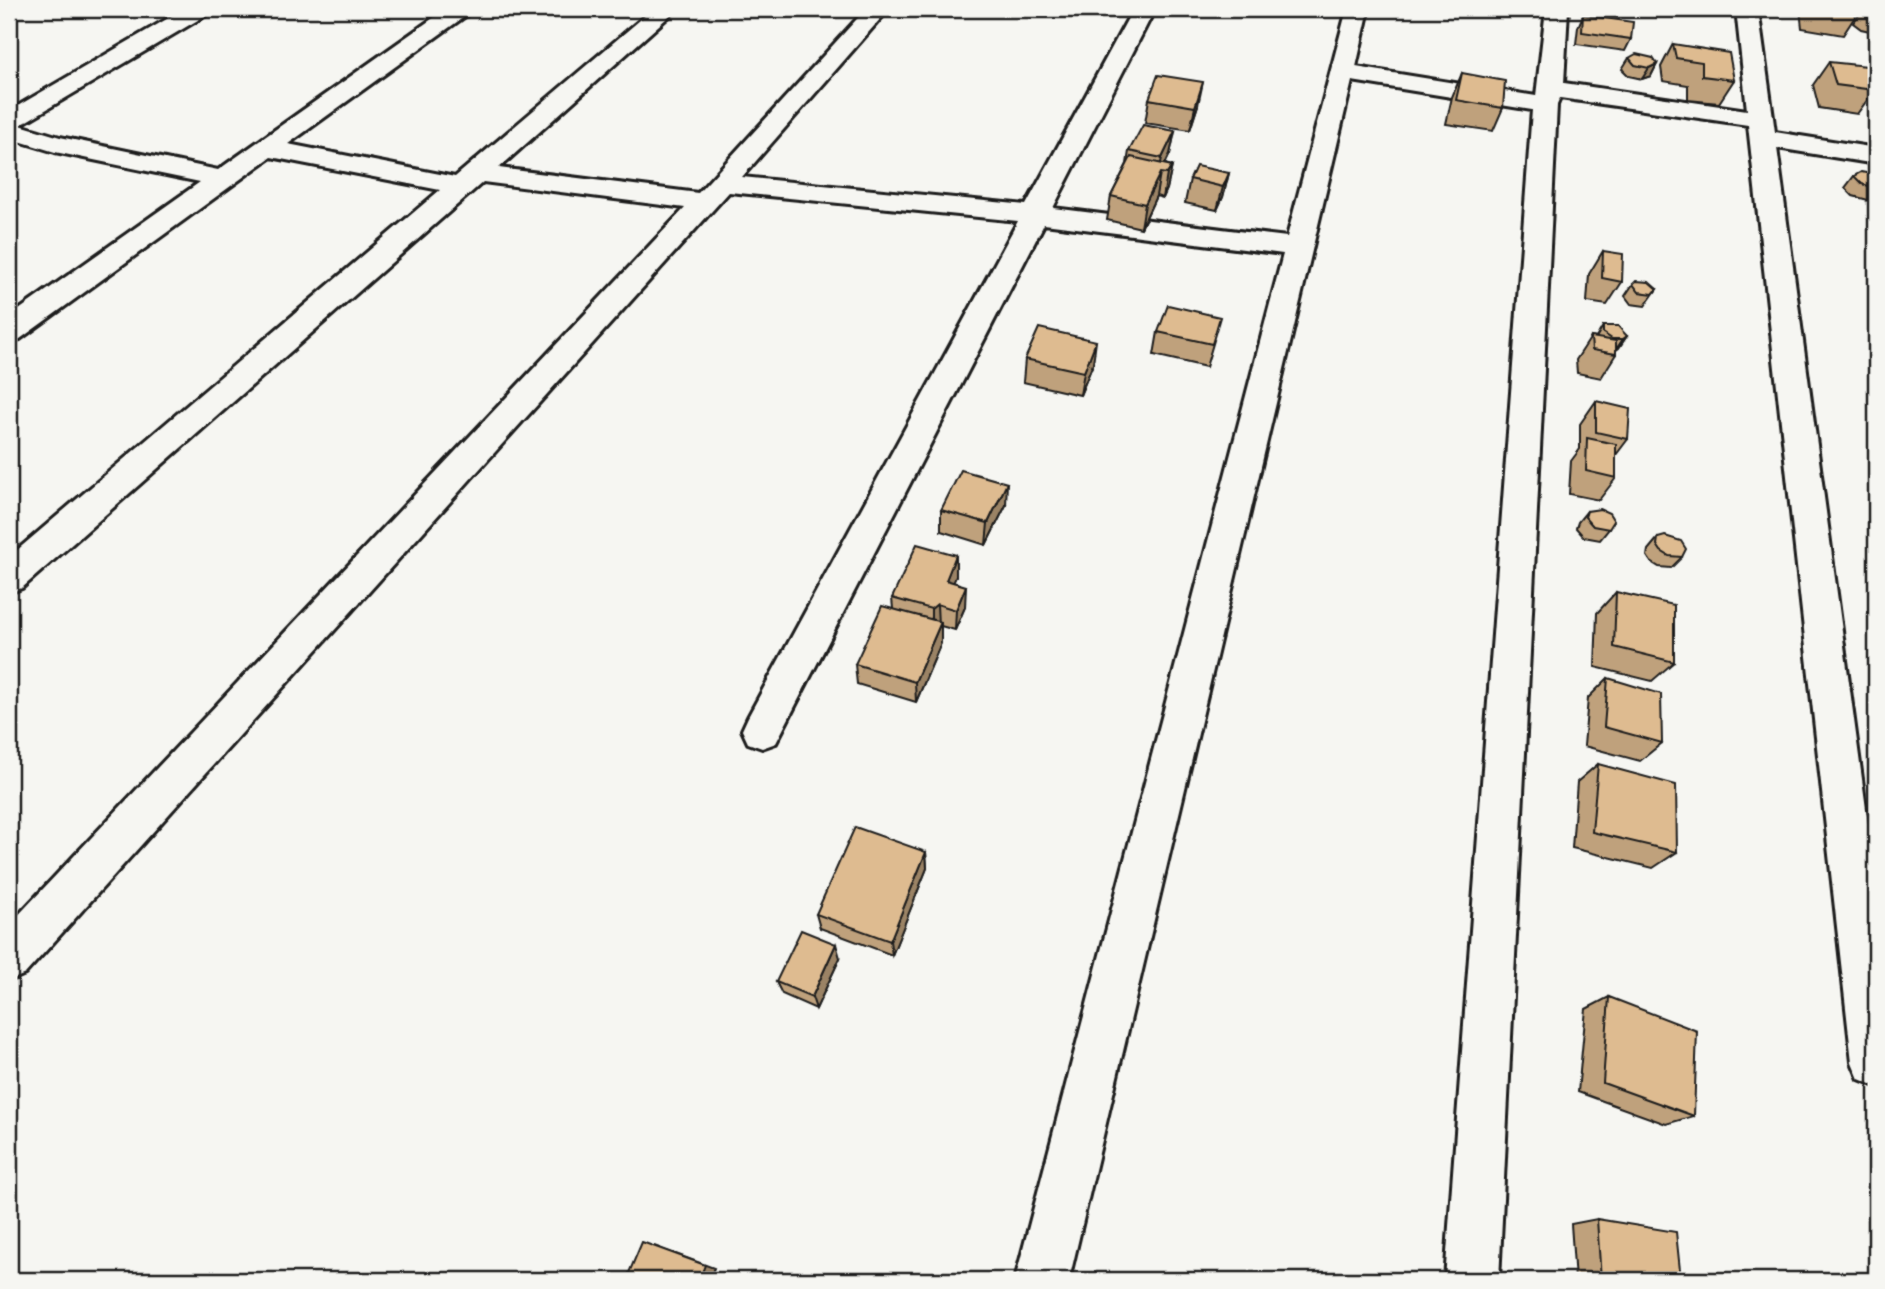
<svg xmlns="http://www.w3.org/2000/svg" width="1885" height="1289" viewBox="0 0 1885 1289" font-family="Caveat,sans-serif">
<rect width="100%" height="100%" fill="#f6f6f2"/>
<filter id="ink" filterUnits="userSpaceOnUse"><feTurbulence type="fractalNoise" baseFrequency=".0143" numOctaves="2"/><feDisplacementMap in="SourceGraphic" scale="14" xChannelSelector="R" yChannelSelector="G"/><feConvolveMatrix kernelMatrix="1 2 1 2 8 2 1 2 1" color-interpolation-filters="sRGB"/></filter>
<g filter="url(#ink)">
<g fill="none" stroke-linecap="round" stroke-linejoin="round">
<defs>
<polygon id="minor" points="184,9 211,9 208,14 20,125 60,137 218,170 446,9 471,9 468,14 288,144 455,177 653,9 677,9 499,168 698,193 866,9 889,9 742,177 1026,205 1133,9 1155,9 1053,208 1287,237 1347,9 1369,9 1356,67 1536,96 1546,9 1568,9 1564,83 1747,110 1736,9 1758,9 1775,132 1876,148 1876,164 1777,148 1876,883 1876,1086 1859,1079 1852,1062 1748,125 1560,98 1557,105 1499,1280 1445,1280 1532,110 1352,81 1069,1280 1015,1280 1283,254 1044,224 776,743 762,748 748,743 742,730 748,717 1018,221 729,192 25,974 9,981 9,925 685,208 483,182 22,588 9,593 9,557 440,190 271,157 20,339 9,342 9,317 200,182 55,152 9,138 9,111"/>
</defs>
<use href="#minor" stroke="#1c1c1c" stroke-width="6"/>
<use href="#minor" fill="#f6f6f2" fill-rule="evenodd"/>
</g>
<g fill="#bfa17c" stroke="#1c1c1c" stroke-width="2">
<polygon points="1578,9 1624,9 1619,18 1578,12"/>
<polygon points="1800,9 1857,9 1858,12 1843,35 1802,28"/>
<polygon points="1876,9 1876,31 1874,32 1861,29 1853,23 1861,12"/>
<polygon points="1583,15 1631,39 1625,51 1576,44 1578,27"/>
<polygon points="1673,44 1734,80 1719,103 1688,100 1688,85 1663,81 1661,67"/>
<polygon points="1629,58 1657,64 1651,76 1642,79 1629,76 1622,69"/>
<polygon points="1829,62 1873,88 1876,84 1876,100 1874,99 1871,95 1857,114 1819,108 1813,85"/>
<polygon points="1462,73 1503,108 1493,131 1446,124 1452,97"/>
<polygon points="1149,99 1198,105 1190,130 1145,123"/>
<polygon points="1175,131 1170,154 1165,164 1172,166 1167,189 1163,198 1156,196 1141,228 1107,220 1111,196 1127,164 1129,151"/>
<polygon points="1229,173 1223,197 1217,210 1185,203 1190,179"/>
<polygon points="1876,175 1876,197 1868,200 1853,196 1845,188 1854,176"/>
<polygon points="1603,251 1622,282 1607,305 1587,302 1589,274"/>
<polygon points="1633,284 1657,289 1645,306 1631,304 1625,296"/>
<polygon points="1603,326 1627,336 1616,350 1616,354 1601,378 1577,373 1576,360 1591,337 1596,338"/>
<polygon points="1158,332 1214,340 1206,367 1154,355"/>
<polygon points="1025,359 1093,364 1080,395 1023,382"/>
<polygon points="1596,401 1628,439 1616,455 1616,478 1599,500 1569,494 1571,461 1580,449 1580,424"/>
<polygon points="1006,505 986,545 941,531 941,510"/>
<polygon points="1587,511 1609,529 1600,540 1584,537 1576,528 1578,522"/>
<polygon points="1658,538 1682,557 1671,568 1659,567 1651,562 1647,556 1648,550"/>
<polygon points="956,555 956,576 953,582 965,607 955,630 941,626 941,643 916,702 857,684 855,664 893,609 892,598"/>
<polygon points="1616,592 1674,662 1652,681 1595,667 1597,613"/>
<polygon points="1608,678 1662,743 1640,761 1584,746 1588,698"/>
<polygon points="1598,764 1677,852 1653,868 1572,848 1577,782"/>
<polygon points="926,852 927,868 892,955 820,928 816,914"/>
<polygon points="840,958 816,1009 782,994 776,982"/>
<polygon points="1609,997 1694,1116 1666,1124 1578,1092 1586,1009"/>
<polygon points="1597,1219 1681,1280 1575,1280 1571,1224"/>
</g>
<g fill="#9b8365" stroke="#1c1c1c" stroke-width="2">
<polygon points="1657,64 1651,76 1642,79 1649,68"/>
<polygon points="1203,82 1198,105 1190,130 1195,107"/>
<polygon points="1175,131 1170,154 1161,173 1160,173 1156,196 1141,228 1145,204 1158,177 1162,158"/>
<polygon points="1172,166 1167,189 1163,198 1167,174"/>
<polygon points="1229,173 1223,197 1217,210 1223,187"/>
<polygon points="1876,189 1876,197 1868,200"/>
<polygon points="1627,336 1619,348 1615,351 1623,339"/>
<polygon points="1096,341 1093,364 1080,395 1084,372"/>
<polygon points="1007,483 1006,505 986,545 988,523"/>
<polygon points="956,555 956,576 946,601 946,580"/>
<polygon points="966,586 965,607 955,630 956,610"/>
<polygon points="937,604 938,625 931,630 931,609"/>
<polygon points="941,622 941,643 916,702 915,682"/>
<polygon points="926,852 927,868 892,955 890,941"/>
<polygon points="836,944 840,958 816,1009 812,997"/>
<polygon points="654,1246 714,1268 709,1280 699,1280"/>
</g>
<g fill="#debb90" stroke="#1c1c1c" stroke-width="2">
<polygon points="1838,9 1857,9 1858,12"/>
<polygon points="1869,9 1876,9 1876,19 1869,18 1861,12"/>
<polygon points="1583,15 1633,22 1631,39 1582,32"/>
<polygon points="1673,44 1729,53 1734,80 1702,76 1702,62 1676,58"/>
<polygon points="1636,54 1653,58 1657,64 1649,68 1635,65 1629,58"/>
<polygon points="1829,62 1867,66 1874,90 1836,85"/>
<polygon points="1462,73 1505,81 1503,108 1456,100"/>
<polygon points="1158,75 1203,82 1195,107 1149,99"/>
<polygon points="1143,125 1175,131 1162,158 1129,151"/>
<polygon points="1131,157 1172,166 1167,174 1160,173 1145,204 1111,196"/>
<polygon points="1196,166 1229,173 1223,187 1190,179"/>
<polygon points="1861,172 1876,175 1876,188 1862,184 1854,176"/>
<polygon points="1603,251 1623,254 1622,282 1602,278"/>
<polygon points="1636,281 1649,282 1657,289 1653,294 1639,292 1633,284"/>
<polygon points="1168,305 1220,317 1212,344 1158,332"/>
<polygon points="1603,326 1618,326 1627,336 1623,339 1612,339 1603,333"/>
<polygon points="1039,328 1096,341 1084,372 1025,359"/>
<polygon points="1591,337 1616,341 1616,354 1592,350"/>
<polygon points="1596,401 1630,409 1628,439 1596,432"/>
<polygon points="1587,438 1616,444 1616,478 1586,471"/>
<polygon points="961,470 1007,483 988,523 941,510"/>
<polygon points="1600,509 1609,513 1614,521 1609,529 1593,526 1585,517 1587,511"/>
<polygon points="1665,536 1681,541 1686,549 1682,557 1669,556 1661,551 1657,545 1658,538"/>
<polygon points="917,544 956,555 946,580 966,586 956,610 937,604 931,609 892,598"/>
<polygon points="1616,592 1674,605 1674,662 1614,647"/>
<polygon points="882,606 941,622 915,682 855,664"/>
<polygon points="1608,678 1661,694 1662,743 1604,727"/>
<polygon points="1598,764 1676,785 1677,852 1592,832"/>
<polygon points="855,827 926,852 890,941 816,914"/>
<polygon points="801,930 836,944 812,997 776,982"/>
<polygon points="1609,997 1697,1031 1694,1116 1603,1083"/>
<polygon points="1597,1219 1676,1232 1681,1280 1601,1280"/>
<polygon points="642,1242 705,1265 699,1280 626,1280"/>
</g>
</g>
<rect width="1885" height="1289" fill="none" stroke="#f6f6f2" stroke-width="35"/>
<rect x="18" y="18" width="1850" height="1254" fill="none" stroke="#1c1c1c" stroke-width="2.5" filter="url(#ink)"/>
</svg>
